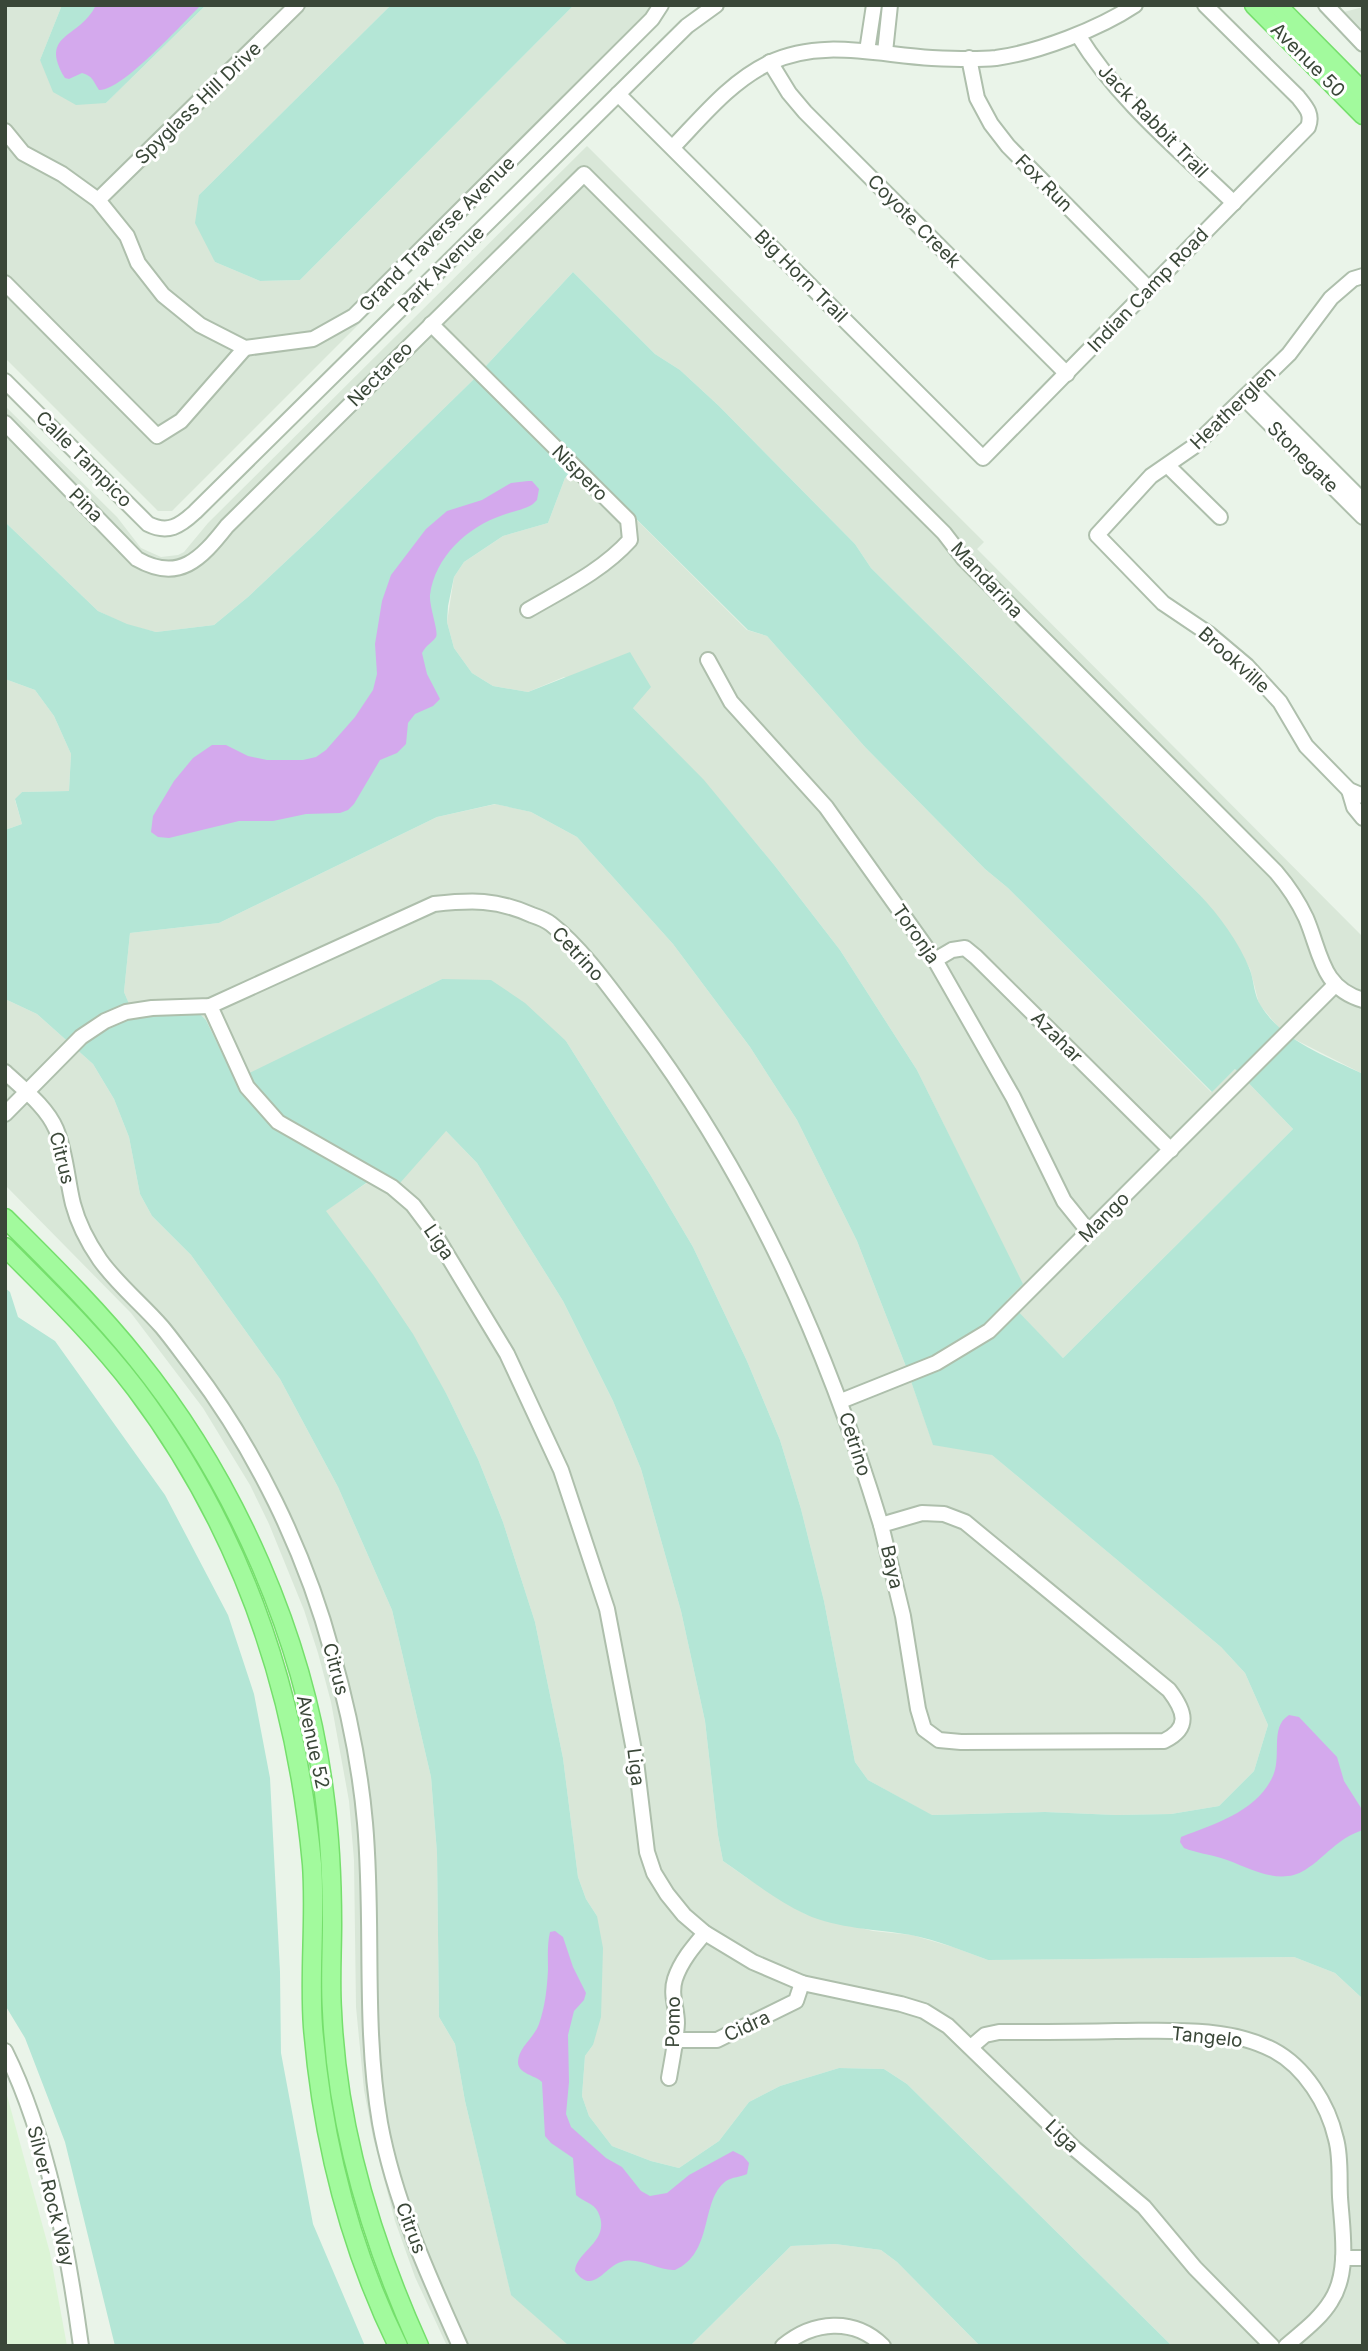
<svg xmlns="http://www.w3.org/2000/svg" width="1368" height="2351" viewBox="0 0 1368 2351" font-family="Inter,sans-serif">
<rect width="100%" height="100%" fill="#eaf4e9"/>
<g fill="#d9e7d8">
<polygon points="5,5 62,5 40,60 106,103 206,5 391,5 199,195 215,262 260,281 300,280 574,5 669,5 640,43 172,511 158,511 5,358"/>
<polygon points="1315,5 1338,5 1344,12 1363,7 1363,54"/>
<polygon points="587,146 984,542 977,549 1363,937 1363,1074 1292,1038 1279,1028 1259,1004 1250,969 1227,930 1199,894 871,568 855,544 719,406 680,370 655,354 573,272 472,381 314,535 248,597 214,625 156,632 127,625 98,611 5,522 5,406 117,517 141,548 161,557 178,555 184,552 208,523"/>
<polygon points="581,464 747,630 767,636 865,747 985,869 1008,888 1211,1092 1235,1069 1293,1129 1063,1358 1006,1300 1022,1284 917,1070 840,950 775,866 704,781 633,708 564,677 528,692 493,686 472,673 454,648 447,622 454,577 464,562 503,536 548,523 565,478"/>
<polygon points="5,679 35,690 54,716 71,754 69,791 22,792 15,800 22,824 5,830"/>
<polygon points="496,804 531,812 577,837 673,944 750,1047 797,1120 857,1241 905,1364 933,1444 991,1454 1221,1647 1245,1673 1268,1725 1254,1771 1219,1806 1171,1814 1116,1815 1045,1812 931,1815 868,1780 855,1762 824,1601 801,1509 780,1440 747,1361 693,1247 651,1176 566,1041 442,979 235,1081 206,1020 201,1015 161,1015 135,1019 124,992 130,933 219,923 437,817"/>
<polygon points="5,999 37,1014 93,1064 114,1099 129,1137 140,1194 152,1216 191,1255 280,1379 338,1487 392,1610 431,1777 437,1853 439,2017 455,2044 465,2101 511,2294 569,2346 447,2346 415,2277 395,2221 373,2137 364,2090 356,2007 354,1860 349,1801 331,1702 318,1653 304,1610 269,1524 250,1485 203,1408 131,1313 5,1185"/>
<polygon points="445,1130 477,1163 563,1301 613,1401 641,1469 681,1611 705,1721 718,1835 723,1861 747,1878 805,1914 873,1931 912,1935 953,1947 988,1960 1294,1957 1335,1973 1363,1999 1363,2346 1172,2346 907,2084 884,2069 839,2068 780,2086 749,2102 719,2141 679,2168 651,2161 612,2146 589,2116 582,2096 585,2056 593,2045 597,1916 586,1899 578,1877 563,1758 535,1622 503,1522 478,1459 447,1395 325,1211 383,1172 400,1182"/>
<polygon points="835,2244 881,2250 897,2262 980,2346 690,2346 791,2246"/>
</g>
<polygon fill="#dcf4d6" points="5,2088 50,2253 67,2346 5,2346"/>
<g fill="#b4e6d6" fill-rule="evenodd">
<polygon points="62,5 206,5 106,103 76,105 53,92 40,60"/>
<polygon points="391,5 574,5 300,280 260,281 215,262 195,223 199,195"/>
<path d="M573 272 655 354 680 370 719 406 855 544 871 568 1199 894C1219 915 1239 942 1250 970 1254 981 1254 996 1261 1006 1284 1042 1326 1056 1363 1074V1999L1335 1973 1294 1957 988 1960C963 1951 937 1940 911 1935 876 1929 838 1929 805 1914 776 1900 749 1879 723 1861L718 1835 705 1721 681 1611 641 1469 613 1401 563 1301 477 1163 446 1131 400 1183 382 1172 326 1211 374 1276 413 1334 447 1395 478 1459 503 1522 535 1622 563 1758 578 1877 586 1899 597 1916 603 1948 601 2017 593 2045 585 2056 582 2096 589 2116 612 2146 651 2161 679 2168 719 2141 749 2102 780 2086 839 2068 884 2069 907 2084 1172 2346H980L897 2262 881 2250 835 2244 791 2246 690 2346H569L511 2295 465 2101 455 2044 439 2017 437 1853 431 1777 392 1610 338 1487 280 1379 191 1255 152 1216 140 1194 129 1137 114 1099 93 1064 37 1014 5 999V830L22 824 15 799 22 792 69 791 71 754 54 716 35 690 5 679V522L98 611 127 624 156 632 214 625 248 597 314 535 472 381ZM581 464 748 630 767 636 865 747 985 869 1008 888 1212 1092 1235 1069 1293 1129 1063 1358 1007 1300 1023 1284 917 1070 840 950 775 866 704 780 633 708 651 687 630 652 528 692 493 686 472 673 454 648 447 622 448 606 454 577 464 562 503 536 548 523 565 478ZM495 804 531 812 577 837 673 944 750 1047 797 1120 857 1241 905 1364 933 1445 992 1455 1221 1647 1245 1673 1268 1725 1254 1771 1219 1806 1171 1814 1116 1815 1045 1812 932 1815 868 1780 855 1762 824 1601 801 1509 780 1440 747 1361 693 1247 651 1176 566 1041 525 1003 491 980 442 979 235 1080 206 1020 201 1015H161L135 1018 124 992 130 933 219 923 437 817Z"/>
<polygon points="5,1288 10,1292 18,1317 55,1341 165,1495 228,1615 254,1694 270,1778 280,1972 281,2053 313,2224 365,2346 115,2346 65,2142 25,2038 5,2005"/>
</g>
<g fill="#d4a9ed">
<path d="M96 5H201C183 23 121 92 99 90 93 81 93 76 82 73L69 79 65 78C38 33 80 39 96 5Z"/>
<path d="M528 481H532L539 489 537 500 533 504C524 510 513 511 503 515 467 527 435 557 430 595 429 606 439 632 436 637 432 643 427 644 422 653L427 674 440 699 433 706 415 714 408 723 406 744 397 753 380 760 354 804 348 810 340 813 306 814 273 821H239L169 838 158 837 151 832 153 816 174 781 193 758 212 745H226L248 756 267 760H303L316 757 326 750 355 717 373 690 377 674 375 644 382 601 391 575 426 529 447 511 482 500 511 483Z"/>
<path d="M1289 1715 1299 1717 1337 1757 1344 1781 1363 1811V1830C1336 1839 1327 1856 1305 1870 1278 1887 1247 1866 1221 1858 1209 1854 1196 1853 1184 1848L1180 1842 1181 1837C1214 1824 1253 1813 1271 1780 1284 1758 1268 1728 1289 1715Z"/>
<path d="M555 1931 563 1937 573 1967 586 1993 584 2000 574 2011 568 2035 569 2082 566 2114 571 2127 606 2158 622 2167 641 2191 650 2196 667 2193 689 2175 733 2151 743 2156 749 2163 747 2174C741 2177 732 2177 726 2181 700 2200 714 2253 675 2270 658 2271 639 2256 621 2262 604 2267 593 2296 575 2271 576 2251 612 2241 598 2212 594 2203 583 2202 576 2195L573 2158 551 2143 545 2136 542 2082C535 2075 518 2074 518 2062 518 2048 534 2038 539 2024 545 2007 547 1989 548 1970 548 1958 547 1945 550 1932Z"/>
</g>
<g fill="none" stroke-linecap="round" stroke-linejoin="round">
<defs>
<g id="minor">
<polyline points="1326,5 1363,44"/>
<path d="M1078 35C1118 100 1179 150 1234 203"/>
<polyline points="867,51 874,5"/>
<polyline points="885,52 890,5"/>
<polyline points="969,58 977,98 991,124 1008,146 1149,289"/>
<polyline points="770,62 789,93 805,112 1067,374"/>
<path d="M618 94 983 458 1308 127C1313 114 1306 107 1298 97L1205 5"/>
<polyline points="5,131 23,153 62,174 98,200 127,236 138,263 163,295 200,325 245,348 313,339 354,316 652,19 661,5"/>
<path d="M673 147C702 117 731 81 769 63 821 38 878 55 932 58 952 59 976 60 996 58 1039 52 1099 29 1135 5"/>
<polyline points="98,200 297,5"/>
<polyline points="1363,276 1353,279 1331,298 1289,354 1193,447 1151,476 1097,535 1163,603 1209,634 1247,666 1280,702 1306,746 1349,790 1363,796"/>
<polyline points="5,283 157,436 181,421 245,348"/>
<path d="M431 324 628 520 630 540C602 571 564 589 528 610"/>
<path d="M5 381 148 524C168 534 180 526 195 512L687 26 716 5"/>
<polyline points="1252,390 1363,501"/>
<polyline points="1244,398 1363,517"/>
<path d="M5 423 137 559C179 583 201 559 227 526L584 174 944 533 964 559 1276 872C1288 886 1298 901 1306 918 1321 953 1321 988 1363 1000"/>
<polyline points="1168,466 1220,517"/>
<polyline points="708,660 731,702 826,807 935,960 1013,1097 1064,1201 1089,1232"/>
<polyline points="1349,790 1354,807 1363,818"/>
<polyline points="935,960 952,950 965,948 976,957 1171,1150"/>
<polyline points="210,1006 247,1087 278,1122 392,1187 413,1205 434,1233 507,1354 561,1470 607,1609 636,1761 647,1852 654,1873 667,1894 684,1915 705,1933 753,1962 802,1983 901,2004 924,2011 948,2026 1075,2149 1144,2207 1195,2268 1272,2346"/>
<path d="M5 1072C23 1089 46 1106 56 1129 66 1153 67 1180 73 1204 78 1223 89 1244 100 1260 118 1285 142 1304 162 1327 172 1339 182 1353 192 1366 255 1449 305 1551 332 1652 348 1708 360 1766 365 1823 374 1923 363 2023 380 2123 394 2200 428 2275 460 2346"/>
<path d="M5 1114 81 1037 105 1021 126 1012 152 1008 210 1006 434 904C472 900 496 899 532 915 538 917 546 920 551 924 583 949 612 991 637 1024 751 1176 826 1344 881 1525"/>
<polyline points="841,1401 936,1363 989,1331 1335,985"/>
<path d="M922 1513 944 1514 965 1522 1169 1690C1185 1711 1191 1728 1164 1741L961 1742 939 1740 924 1729 918 1709 903 1616 881 1525Z"/>
<polyline points="676,2040 717,2040 796,2001 802,1983"/>
<path d="M971 2047 985 2035 999 2032C1038 2032 1077 2032 1116 2031 1167 2031 1227 2026 1273 2050 1305 2067 1328 2104 1336 2139 1341 2157 1339 2178 1340 2197 1342 2229 1350 2272 1331 2301 1320 2319 1302 2332 1286 2346"/>
<path d="M5 2051C48 2137 68 2251 81 2346"/>
<path d="M669 2078C672 2060 676 2042 677 2023 677 2008 670 1995 675 1979 681 1961 693 1947 705 1933"/>
<polyline points="1343,2258 1363,2258"/>
<path d="M783 2346C813 2321 854 2317 883 2346"/>
</g>
<g id="major">
<polyline points="1254,5 1363,115"/>
<polyline points="1277,5 1363,92"/>
<path d="M5 1218C51 1264 97 1309 137 1359 235 1480 305 1639 324 1793 330 1837 332 1880 332 1924 332 1953 330 1982 332 2011 337 2128 371 2240 419 2346"/>
<path d="M5 1247C51 1293 97 1338 136 1389 242 1530 296 1690 312 1864 316 1918 309 1973 313 2027 322 2137 349 2246 398 2346"/>
</g>
</defs>
<use href="#minor" stroke="#aebfac" stroke-width="18"/>
<use href="#major" stroke="#75df6c" stroke-width="21"/>
<use href="#minor" stroke="#fff" stroke-width="14"/>
<use href="#major" stroke="#a2fa9d" stroke-width="18"/>
</g>
<g text-anchor="middle" dominant-baseline="central" stroke-width="6" stroke-linejoin="round" paint-order="stroke">
<g font-size="19" fill="#3a4738" stroke="#fff">
<text transform="translate(1308 60) rotate(45)">Avenue 50</text>
<text transform="translate(198 103) rotate(-44)">Spyglass Hill Drive</text>
<text transform="translate(1153 121) rotate(46)">Jack Rabbit Trail</text>
<text transform="translate(1044 183) rotate(45)">Fox Run</text>
<text transform="translate(914 221) rotate(45)">Coyote Creek</text>
<text transform="translate(437 234) rotate(-45)">Grand Traverse Avenue</text>
<text transform="translate(441 269) rotate(-45)">Park Avenue</text>
<text transform="translate(801 276) rotate(45)">Big Horn Trail</text>
<text transform="translate(1148 290) rotate(-46)">Indian Camp Road</text>
<text transform="translate(380 374) rotate(-45)">Nectareo</text>
<text transform="translate(1233 408) rotate(-44)">Heatherglen</text>
<text transform="translate(1303 457) rotate(45)">Stonegate</text>
<text transform="translate(84 459) rotate(45)">Calle Tampico</text>
<text transform="translate(580 473) rotate(45)">Nispero</text>
<text transform="translate(86 505) rotate(45)">Pina</text>
<text transform="translate(987 580) rotate(47)">Mandarina</text>
<text transform="translate(1234 660) rotate(42)">Brookville</text>
<text transform="translate(916 934) rotate(55)">Toronja</text>
<text transform="translate(578 954) rotate(47)">Cetrino</text>
<text transform="translate(1057 1037) rotate(45)">Azahar</text>
<text transform="translate(62 1158) rotate(76)">Citrus</text>
<text transform="translate(1104 1217) rotate(-45)">Mango</text>
<text transform="translate(439 1242) rotate(56)">Liga</text>
<text transform="translate(855 1444) rotate(72)">Cetrino</text>
<text transform="translate(892 1567) rotate(77)">Baya</text>
<text transform="translate(336 1669) rotate(75)">Citrus</text>
<text transform="translate(313 1742) rotate(78)">Avenue 52</text>
<text transform="translate(636 1767) rotate(83)">Liga</text>
<text transform="translate(673 2022) rotate(-89)">Pomo</text>
<text transform="translate(747 2026) rotate(-25)">Cidra</text>
<text transform="translate(1207 2037) rotate(6)">Tangelo</text>
<text transform="translate(1062 2136) rotate(44)">Liga</text>
<text transform="translate(51 2196) rotate(76)">Silver Rock Way</text>
<text transform="translate(411 2228) rotate(69)">Citrus</text>
</g>
</g>
<rect width="1368" height="2351" fill="none" stroke="#3a4738" stroke-width="14"/>
</svg>
